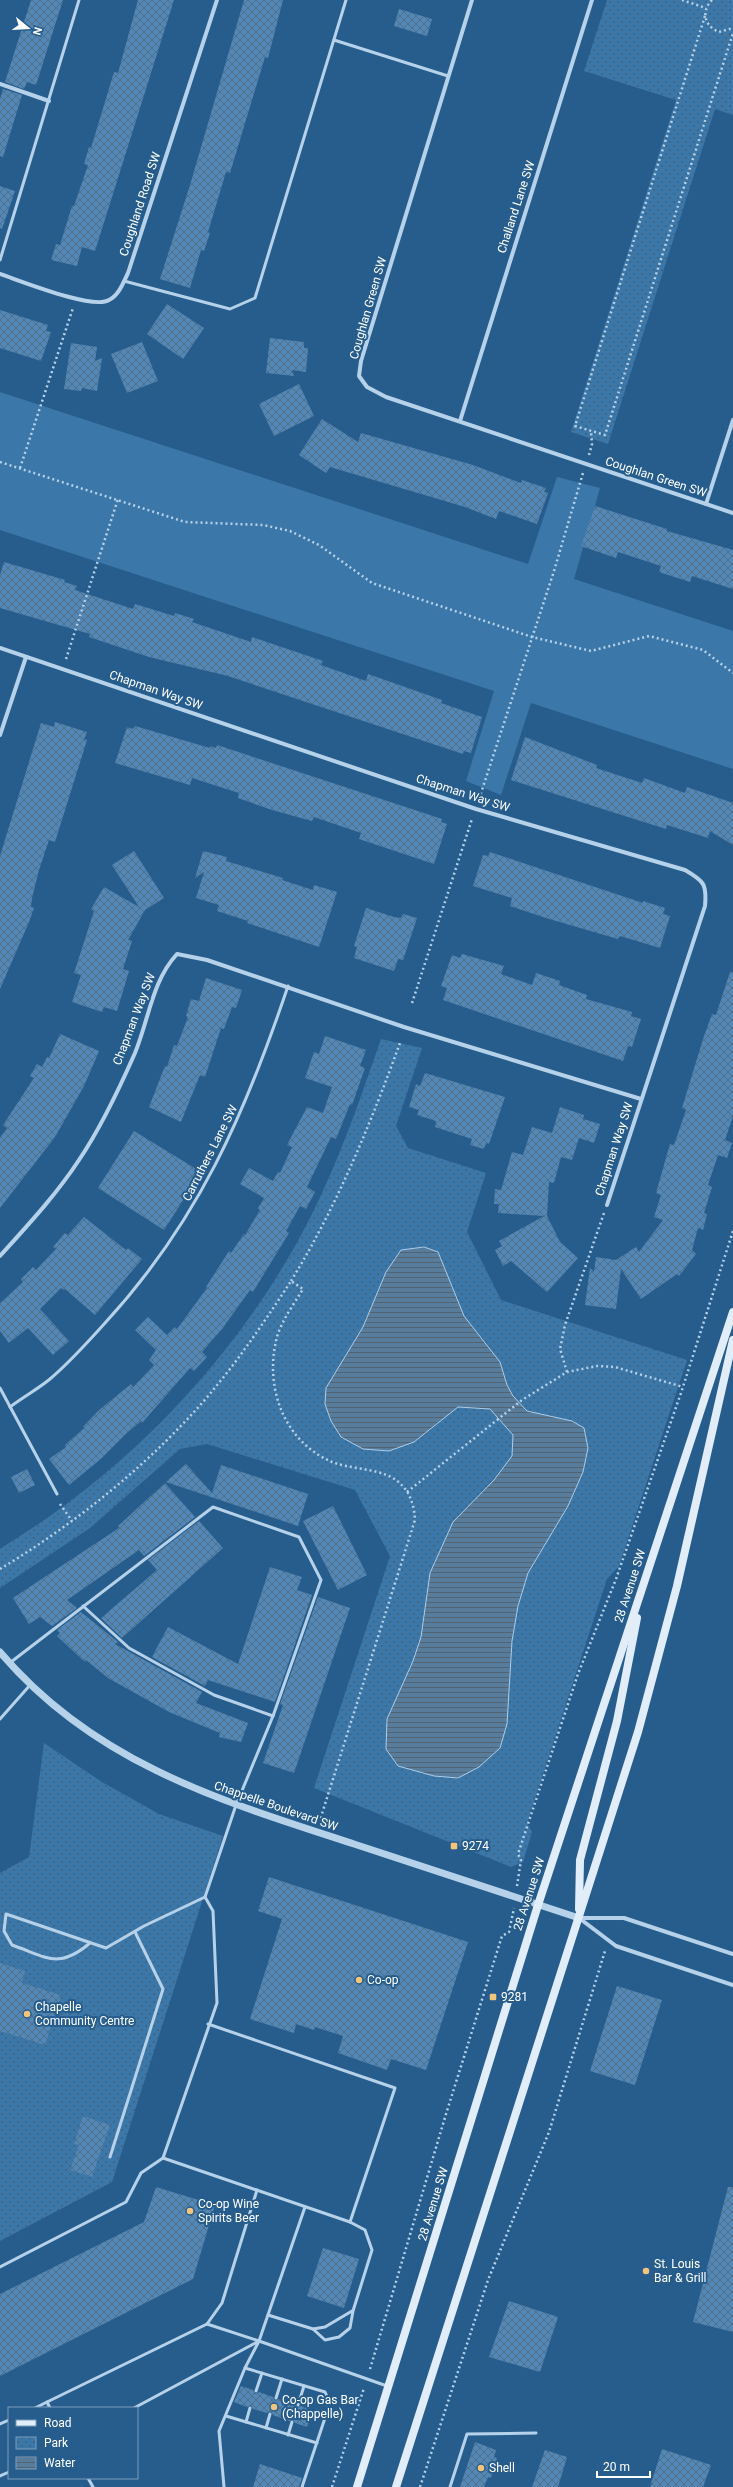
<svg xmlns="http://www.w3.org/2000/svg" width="733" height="2487" viewBox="0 0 733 2487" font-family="Roboto,sans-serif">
<defs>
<pattern id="park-dots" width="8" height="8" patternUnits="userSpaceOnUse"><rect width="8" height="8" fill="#3b77a9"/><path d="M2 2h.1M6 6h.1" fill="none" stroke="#445f76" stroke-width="1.8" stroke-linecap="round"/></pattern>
<pattern id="water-rules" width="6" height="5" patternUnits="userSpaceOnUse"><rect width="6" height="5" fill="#587c9c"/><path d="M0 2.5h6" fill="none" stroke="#526474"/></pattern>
<pattern id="building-cross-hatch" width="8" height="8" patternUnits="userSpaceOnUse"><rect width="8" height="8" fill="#5387b5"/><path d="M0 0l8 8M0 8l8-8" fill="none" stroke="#506f8b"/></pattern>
</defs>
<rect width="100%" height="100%" fill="#275d8d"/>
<polygon fill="#3b77a9" points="0,392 528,564 557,477 600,488 574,579 733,631 733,769 531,703 501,795 466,781 494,691 0,530"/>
<g fill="url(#park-dots)">
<polygon points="607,0 733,0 733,115 715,109 608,444 571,432 676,100 584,71"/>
<path d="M381 1039 422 1048 396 1126 408 1148 486 1173 467 1232 501 1300 687 1360 619 1566 607 1579 527 1823 532 1832 523 1862 511 1867 314 1788 390 1556 355 1490 207 1444 180 1449 90 1528 0 1588V1549C25 1533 50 1517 73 1499 169 1427 256 1325 310 1218 339 1160 360 1100 381 1039Z"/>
<polygon points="44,1743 102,1782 159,1814 223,1836 112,2182 0,2241 0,1873 29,1857"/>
</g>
<polygon fill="url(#water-rules)" stroke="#abceeb" points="424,1247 438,1252 464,1316 500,1362 507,1385 513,1396 527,1411 572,1421 584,1428 588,1448 583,1472 568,1506 528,1573 518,1606 512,1641 507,1724 500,1748 479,1767 458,1778 434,1776 398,1766 386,1749 387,1719 413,1661 421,1637 430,1573 453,1522 494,1480 512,1456 513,1435 490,1409 458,1407 414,1442 389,1451 363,1449 341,1437 331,1421 325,1404 326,1388 363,1327 386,1272 401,1250"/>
<g fill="url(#building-cross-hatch)">
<polygon points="31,0 63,0 36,85 27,82 24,89 5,82"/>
<polygon points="138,0 174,0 95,251 82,247 77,266 51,260 56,244 60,245 72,206 74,206 88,165 84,164 89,147 91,148 114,72 118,73"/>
<polygon points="244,0 283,0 268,58 265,57 230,173 226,172 208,232 210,233 204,251 201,250 190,288 160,279 190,185"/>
<polygon points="399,9 432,19 427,36 394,26"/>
<polygon points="3,89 22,95 3,157 0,156 0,99"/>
<polygon points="0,186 15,191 2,229 0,228"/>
<polygon points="167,304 204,328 183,359 147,334"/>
<polygon points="0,310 48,325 46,331 51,332 41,361 0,348"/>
<polygon points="270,338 304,342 304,348 308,348 306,372 292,370 294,376 266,373"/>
<polygon points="142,342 158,381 127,393 111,354"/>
<polygon points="71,343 97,347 95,361 102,358 97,391 82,388 81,391 64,389"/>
<polygon points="299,384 314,416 274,436 259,404"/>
<polygon points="322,419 358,442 361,433 473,465 521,483 522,480 546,488 544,492 548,493 537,524 499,511 496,519 465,507 330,467 326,473 299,455"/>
<polygon points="595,506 667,529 667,531 733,550 733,589 692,576 690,582 659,572 661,566 618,552 616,558 581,546"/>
<polygon points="4,562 65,580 64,582 77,586 75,590 133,609 135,604 174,616 175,613 194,619 192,622 251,642 252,637 323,661 321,665 366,681 368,674 442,700 441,703 482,717 471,753 464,751 463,754 228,676 149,657 89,637 90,634 0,608 0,575"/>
<polygon points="55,722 87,732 84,739 87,740 55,842 49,840 39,870 32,898 31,907 34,908 29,922 0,989 0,856 41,723 54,727"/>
<polygon points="135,726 210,748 210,746 216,748 217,745 442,819 441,822 447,824 434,864 359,839 361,833 314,817 312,821 272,810 238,798 239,793 192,778 190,785 115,763 127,727 133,729"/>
<polygon points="525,737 597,765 596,768 642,783 644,778 685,793 687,787 733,803 733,845 710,831 708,838 667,825 666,829 511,780"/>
<polygon points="134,851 164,898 145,910 128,940 132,941 123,969 129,971 117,1011 104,1007 102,1012 72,1002 81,975 74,973 94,911 91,909 104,887 139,907 112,865"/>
<polygon points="203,851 227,857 226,861 283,878 282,880 313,890 314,885 337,892 319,947 247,923 248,921 217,911 219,905 196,898 204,872 195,878"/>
<polygon points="490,852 643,903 643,901 665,908 663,914 670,916 660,948 620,936 618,939 546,918 510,906 512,898 473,886 483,855 488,856"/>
<polygon points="366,908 394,917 401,918 403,914 417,918 403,960 398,959 394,971 354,958 357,947 354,946"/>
<polygon points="462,954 504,966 501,974 532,985 536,973 560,981 559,985 587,995 586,999 632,1012 631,1016 641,1019 632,1047 628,1046 623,1061 443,1000 447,988 441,986 452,955 460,958"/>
<polygon points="730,972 733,972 733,1116 725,1140 732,1143 727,1158 718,1155 708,1185 712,1187 704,1213 707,1214 703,1230 698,1228 692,1250 696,1254 679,1276 677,1274 641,1299 621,1269 616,1309 585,1305 590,1268 594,1272 596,1257 616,1260 636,1247 639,1252 663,1220 654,1217 661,1195 656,1193 670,1144 674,1145 686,1110 682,1108 703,1039 712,1014 716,1015"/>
<polygon points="206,978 242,990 236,1008 232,1007 224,1029 221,1028 205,1077 200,1075 181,1122 149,1107 165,1066 167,1067 174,1045 177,1046 188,1017 186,1016 191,999 199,1001"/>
<polygon points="60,1034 99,1051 84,1086 55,1137 0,1208 0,1138 7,1128 3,1125 34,1078 30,1076 37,1064 42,1067 47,1057 49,1058"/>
<polygon points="325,1036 366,1050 360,1066 365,1068 352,1105 350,1104 336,1139 331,1137 307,1187 315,1192 306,1209 300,1206 286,1231 289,1233 253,1292 250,1290 222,1329 202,1352 207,1357 194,1371 190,1368 142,1423 141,1421 126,1434 102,1458 69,1485 49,1459 66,1447 65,1445 84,1428 83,1427 98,1411 131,1384 133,1387 154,1365 149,1360 156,1350 135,1330 148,1317 167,1335 175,1327 177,1329 207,1288 206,1287 229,1251 231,1253 244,1234 245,1235 260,1210 258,1208 264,1198 240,1184 249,1168 273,1181 278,1172 280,1173 292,1147 287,1145 307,1107 323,1113 332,1087 305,1078 314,1052 319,1054"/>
<polygon points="425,1073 505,1097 489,1144 486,1143 484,1149 470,1145 472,1139 435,1127 436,1121 417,1115 419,1110 409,1107 416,1084 420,1086"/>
<polygon points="560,1107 584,1115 583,1119 600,1124 594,1143 579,1138 572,1160 561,1157 554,1183 549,1182 547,1216 560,1242 578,1258 547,1292 511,1261 503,1266 495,1250 502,1246 499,1241 544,1216 498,1213 499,1204 494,1204 495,1189 501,1190 512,1152 523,1155 532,1127 552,1133"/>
<polygon points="134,1131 201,1172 164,1230 98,1188"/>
<polygon points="84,1217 126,1250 128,1248 142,1259 95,1315 65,1289 64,1290 61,1288 40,1309 69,1341 53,1355 28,1328 9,1343 0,1331 0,1303 23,1282 21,1279 33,1267 36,1270 56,1249 53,1247 65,1233 68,1235"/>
<polygon points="186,1464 212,1493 221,1465 308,1494 298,1526 166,1482"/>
<polygon points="27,1469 35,1485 19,1493 11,1477"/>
<polygon points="165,1483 195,1517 144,1556 139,1550 67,1600 77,1608 52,1626 40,1617 29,1624 13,1598 119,1528 118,1526"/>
<polygon points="333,1506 367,1575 338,1590 303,1521"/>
<polygon points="199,1521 223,1548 122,1638 101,1618 157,1570 148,1560"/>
<polygon points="270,1567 302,1577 297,1590 312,1595 275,1702 208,1680 205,1686 152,1657 168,1627 238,1664"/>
<polygon points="318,1597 350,1608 294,1773 263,1763 283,1705 280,1704"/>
<polygon points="81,1612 118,1642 115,1644 202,1692 196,1703 248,1723 241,1742 219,1737 220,1733 169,1712 108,1678 86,1660 85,1662 57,1636 60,1633 57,1630"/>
<polygon points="269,1877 468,1942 426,2070 391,2059 387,2070 338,2053 343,2036 315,2027 314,2030 296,2024 294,2033 250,2019 282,1919 258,1911"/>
<polygon points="0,1963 25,1971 22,1983 61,1995 45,2045 0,2031"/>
<polygon points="617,1986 662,2000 635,2085 590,2071"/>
<polygon points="83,2116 110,2125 92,2177 70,2170 79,2145 74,2144"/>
<polygon points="156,2187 215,2205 193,2279 0,2376 0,2294 144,2222"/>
<polygon points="728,2187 733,2187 733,2332 693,2322"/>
<polygon points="323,2248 359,2259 344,2308 307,2296"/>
<polygon points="509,2301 558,2317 540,2372 489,2357"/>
<polygon points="241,2386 253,2390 255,2394 259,2392 273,2397 275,2401 279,2399 295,2404 297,2408 301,2406 312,2410 307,2427 295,2423 293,2419 289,2421 273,2415 271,2411 267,2413 253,2409 251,2405 247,2407 234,2402"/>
<polygon points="475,2442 496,2450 494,2457 497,2458 491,2478 488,2477 484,2487 460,2487"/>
<polygon points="662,2449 711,2465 703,2487 650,2487"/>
<polygon points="545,2450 567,2457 558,2487 532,2487"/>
<polygon points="260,2464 302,2478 299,2487 253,2487"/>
</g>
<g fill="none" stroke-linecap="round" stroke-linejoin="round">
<g stroke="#b6d2ea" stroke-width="2.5" stroke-dasharray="2 3" stroke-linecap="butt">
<polyline points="682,0 706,8"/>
<path d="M712 0C701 11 704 26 719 32L733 28"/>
<polyline points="705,16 575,426 605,435 733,33"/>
<polyline points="589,455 592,444 591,431"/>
<polyline points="0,462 185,522 263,525 290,531 319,545 372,583 532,637 591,651 649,636 703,650 733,673"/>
<polyline points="20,468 73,308"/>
<polyline points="66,659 118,499"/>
<polyline points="479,799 554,571 583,473"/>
<polyline points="412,1003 472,819"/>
<path d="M291 1281C337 1206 370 1125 400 1043"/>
<polyline points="567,1372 560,1349 565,1325 604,1213"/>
<polyline points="407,1492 522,1400 567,1372 597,1366 615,1367 683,1387"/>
<polyline points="60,1504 72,1521"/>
<path d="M0 1569C71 1526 137 1474 193 1413 230 1373 261 1327 291 1281L303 1289C294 1304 282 1320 277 1337 264 1386 283 1441 332 1462 350 1469 373 1468 391 1477 408 1486 414 1502 415 1520L320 1820"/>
<polyline points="517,1886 521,1860 518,1854 578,1674 616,1579 681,1393 733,1231"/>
<polyline points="370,2369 446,2114 502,1936 509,1932 514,1908"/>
<polyline points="332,2487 364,2388"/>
<polyline points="420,2487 488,2280 549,2132 605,1951"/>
</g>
<g stroke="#b6d2ea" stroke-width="3">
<polyline points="334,40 448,76"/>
<polyline points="0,260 79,0"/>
<polyline points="124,281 230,309 255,298 346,0"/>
<polyline points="0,1388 57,1494"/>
<path d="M10 1407C23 1397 38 1389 50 1379 70 1362 88 1342 105 1323 198 1222 245 1114 288 986"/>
<polyline points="83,1606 129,1648 214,1695 273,1716"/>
<path d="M11 1662 213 1507 299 1537 321 1580 273 1716 236 1805 205 1897 144 1926 106 1948 6 1914 4 1931 12 1945C47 1957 58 1970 90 1943"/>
<polyline points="0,1719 31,1684"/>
<polyline points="208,2024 395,2088 350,2222"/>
<polyline points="110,2157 163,1989 135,1932"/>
<polyline points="163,2158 350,2222 365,2230 372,2250 353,2311 350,2328 339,2337 325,2340 313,2329 268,2315"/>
<polyline points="0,2267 126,2202 141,2173 163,2158 217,2003 213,1911 205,1897"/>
<polyline points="207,2324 222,2303 257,2190"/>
<polyline points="313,2329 325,2327 352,2311"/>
<polyline points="245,2368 325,2392 330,2403 302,2487"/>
<polyline points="256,2391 262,2373"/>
<polyline points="276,2398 282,2379"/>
<polyline points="298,2405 304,2386"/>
<polyline points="35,2408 47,2402"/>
<polyline points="50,2408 47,2402 207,2324 259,2341"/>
<polyline points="134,2408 259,2341 387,2386"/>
<polyline points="226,2416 317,2443"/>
<polyline points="246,2422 250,2408"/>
<polyline points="0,2424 9,2420"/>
<polyline points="266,2428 270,2414"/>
<polyline points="288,2435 292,2422"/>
<polyline points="0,2476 9,2472"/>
<polyline points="88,2478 93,2487"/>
<polyline points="224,2487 219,2431 245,2368 259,2341 305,2207"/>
<polyline points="450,2487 467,2434 536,2433"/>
</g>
<g stroke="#b6d2ea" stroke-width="4">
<polyline points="472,0 361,361 359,376 367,387 386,397 733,513"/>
<polyline points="0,84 49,101"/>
<path d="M0 274C21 281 93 310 109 300 119 295 123 283 128 273L217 0"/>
<polyline points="460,421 592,0"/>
<polyline points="706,504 733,420"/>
<path d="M0 648 476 809 685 870C704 881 707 884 705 906L607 1205"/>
<polyline points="0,735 26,657"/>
<path d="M0 1256C28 1225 56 1195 79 1160 100 1129 120 1087 135 1053 149 1019 152 981 177 954L207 960 404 1027 641 1099"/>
<polyline points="579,1918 616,1946 733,1985"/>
<polyline points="579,1918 624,1918 733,1954"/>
</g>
<path stroke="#b6d2ea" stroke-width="7" d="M0 1652C94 1763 221 1801 354 1844 429 1869 504 1894 579 1918"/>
<g stroke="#e1edf9" stroke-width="8">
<polyline points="579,1909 580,1860 617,1721 637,1618"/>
<polyline points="357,2487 538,1905 733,1312"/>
<polyline points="396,2487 638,1732 677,1586 733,1340"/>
</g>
</g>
<g fill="#f3c57c" stroke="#275d8d" stroke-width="1.5">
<rect x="450" y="1842" width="8" height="8" rx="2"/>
<circle cx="359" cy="1980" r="4"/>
<rect x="489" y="1993" width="8" height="8" rx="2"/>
<circle cx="27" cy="2014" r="4"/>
<circle cx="190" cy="2211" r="4"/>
<circle cx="646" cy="2271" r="4"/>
<circle cx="274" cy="2407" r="4"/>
<circle cx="481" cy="2468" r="4"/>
</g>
<g text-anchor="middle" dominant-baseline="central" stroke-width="4" stroke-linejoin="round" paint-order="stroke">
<g font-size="12" fill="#fff" stroke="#275d8d">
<text transform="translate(140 204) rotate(-72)">Coughland Road SW</text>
<text transform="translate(516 207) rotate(-72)">Challand Lane SW</text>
<text transform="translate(368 308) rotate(-74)">Coughlan Green SW</text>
<text transform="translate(656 477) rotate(18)">Coughlan Green SW</text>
<text transform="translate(156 690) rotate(19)">Chapman Way SW</text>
<text transform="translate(463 793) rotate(18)">Chapman Way SW</text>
<text transform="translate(134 1019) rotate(-69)">Chapman Way SW</text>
<text transform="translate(614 1149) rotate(-72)">Chapman Way SW</text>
<text transform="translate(210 1153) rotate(-63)">Carruthers Lane SW</text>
<text transform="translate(630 1586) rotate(-72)">28 Avenue SW</text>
<text transform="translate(276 1806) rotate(19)">Chappelle Boulevard SW</text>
<text transform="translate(529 1894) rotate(-72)">28 Avenue SW</text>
<text transform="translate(433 2204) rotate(-73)">28 Avenue SW</text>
</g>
<g font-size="12" fill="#fff" stroke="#275d8d" text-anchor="start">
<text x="462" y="1846">9274</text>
<text x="367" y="1980">Co-op</text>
<text x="501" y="1997">9281</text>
<text x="35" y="2007">Chapelle<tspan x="35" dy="14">Community Centre</tspan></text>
<text x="198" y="2204">Co-op Wine<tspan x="198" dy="14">Spirits Beer</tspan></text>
<text x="654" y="2264">St. Louis<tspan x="654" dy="14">Bar &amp; Grill</tspan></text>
<text x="282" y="2400">Co-op Gas Bar<tspan x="282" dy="14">(Chappelle)</tspan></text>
<text x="489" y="2468">Shell</text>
</g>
</g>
<rect x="8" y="2407" width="130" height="72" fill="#275d8d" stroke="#7d9ebb"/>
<rect x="16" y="2420" width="20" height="6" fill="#e1edf9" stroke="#7d9ebb"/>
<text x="44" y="2427" font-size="12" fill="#ffffff">Road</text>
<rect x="16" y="2437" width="20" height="12" fill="url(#park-dots)" stroke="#7d9ebb"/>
<text x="44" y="2447" font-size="12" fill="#ffffff">Park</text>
<rect x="16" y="2457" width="20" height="12" fill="url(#water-rules)" stroke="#7d9ebb"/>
<text x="44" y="2467" font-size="12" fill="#ffffff">Water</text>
<g transform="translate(28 28) rotate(108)" stroke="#275d8d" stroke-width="3" paint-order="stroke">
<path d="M0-3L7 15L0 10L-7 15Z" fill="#ffffff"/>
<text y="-6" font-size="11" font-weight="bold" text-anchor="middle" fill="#ffffff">N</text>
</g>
<path d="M597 2471v6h53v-6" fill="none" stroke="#ffffff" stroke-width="2"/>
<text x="603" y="2471" font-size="12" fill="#ffffff" stroke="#275d8d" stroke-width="3" paint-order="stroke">20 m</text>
</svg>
